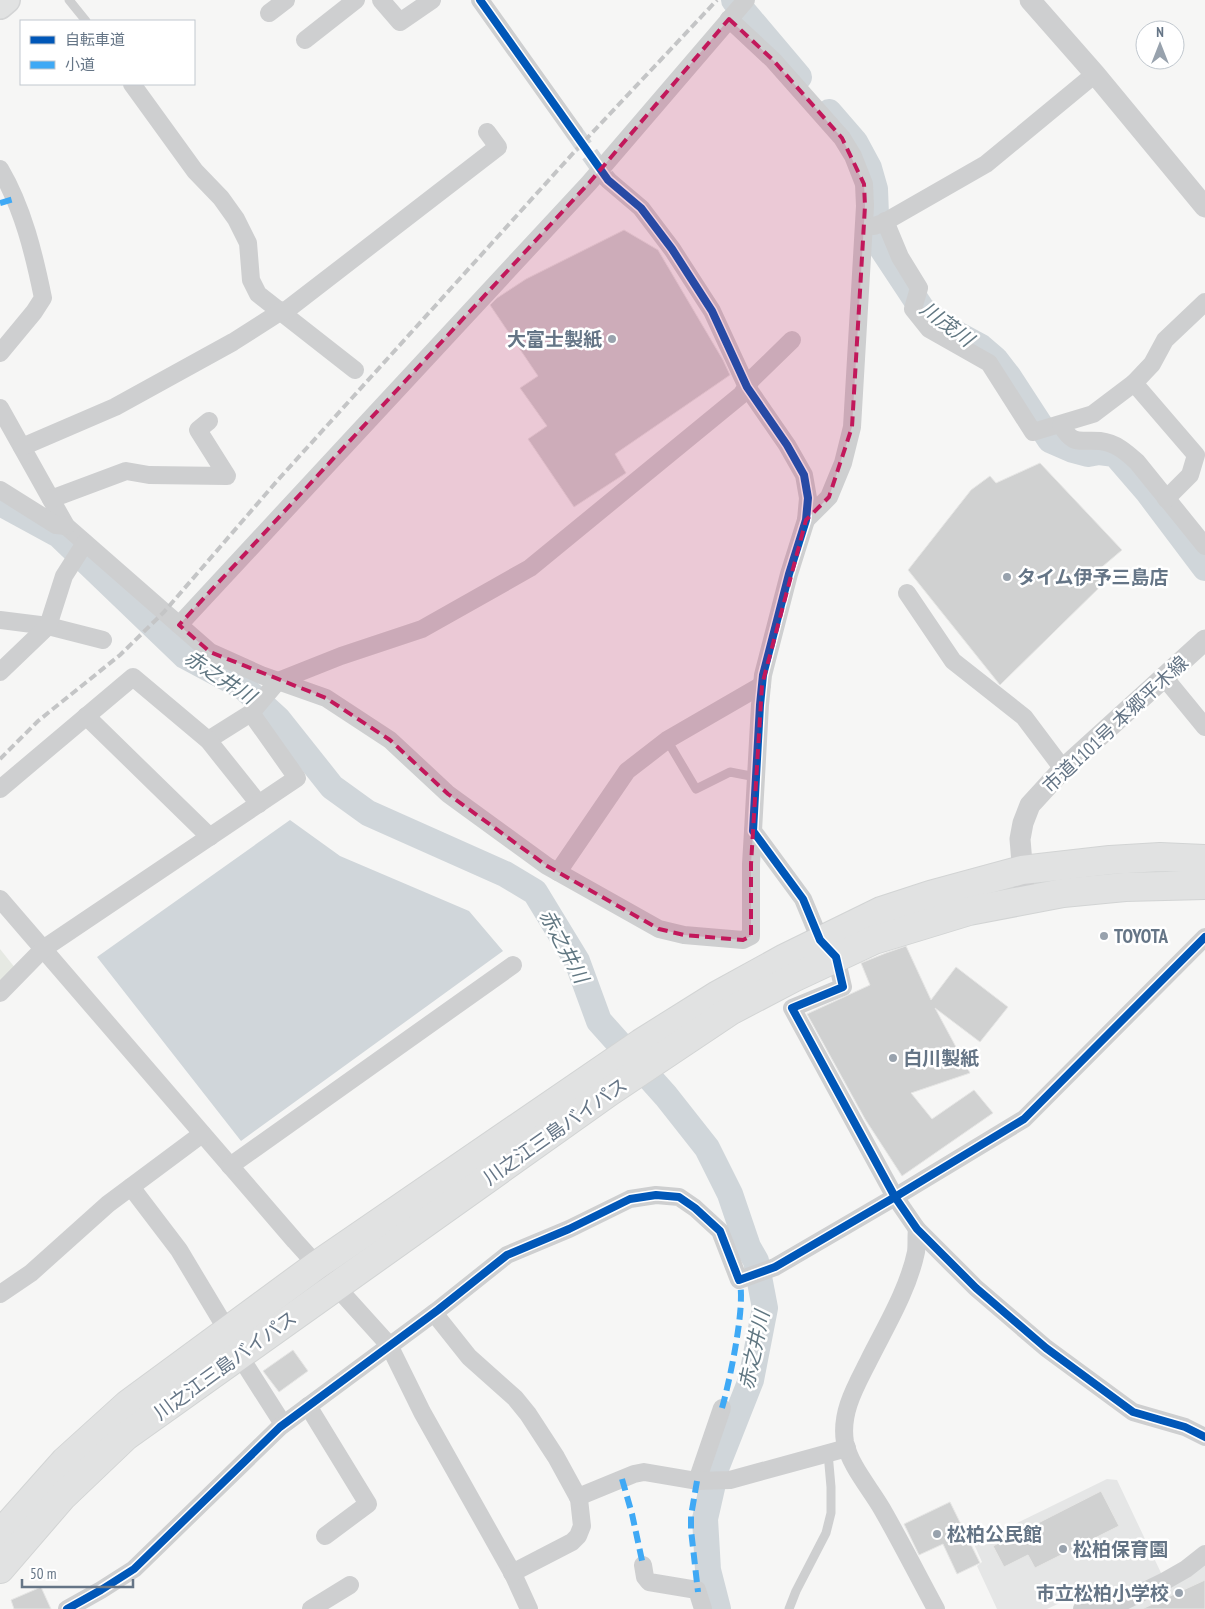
<svg xmlns="http://www.w3.org/2000/svg" width="1205" height="1609" viewBox="0 0 1205 1609" font-family="'PT Sans Narrow','Noto Sans JP',sans-serif">
<rect width="100%" height="100%" fill="#f6f6f5"/>
<g fill="#e5e6e6">
<polygon points="1107,1479 1117,1480 1162,1575 1123,1594 1064,1601 1047,1609 997,1609 977,1566 982,1562 974,1544"/>
<polygon points="1205,1562 1205,1609 1116,1609"/>
</g>
<polygon fill="#e6e9e3" points="0,949 16,969 0,985"/>
<polygon fill="#d0d6da" points="290,820 340,856 469,911 503,951 241,1141 97,957"/>
<g fill="none" stroke-linecap="round" stroke-linejoin="round">
<g stroke="#d0d6da" stroke-width="26">
<polyline points="734,0 799,77"/>
<polyline points="829,112 855,142 869,168 875,189 876,215 881,247 922,309 942,326 981,347 995,359 1009,377 1050,440 1073,450 1088,454 1099,452 1115,454 1147,491 1205,568"/>
<polyline points="0,503 59,535 185,656 243,687 278,719 332,787 368,813 505,874 535,892 577,961 599,1021 666,1096 707,1148 730,1194 748,1247 756,1261 765,1308 751,1380 717,1466 705,1519 708,1570 718,1609"/>
</g>
</g>
<g fill="#d0d1d1" stroke="#e6e6e5">
<polygon points="624,230 658,250 723,360 730,375 615,454 626,473 574,507 528,439 547,426 520,388 538,376 490,305 497,298 526,279"/>
<polygon points="1040,463 1122,550 1096,572 1105,582 1000,685 908,570 971,490 990,476 996,483"/>
<polygon points="906,946 931,1000 956,967 1008,1007 980,1042 935,1008 970,1073 911,1093 932,1119 974,1090 993,1113 902,1176 865,1119 807,1014 870,985 861,963 886,953"/>
<polygon points="293,1350 308,1371 279,1392 263,1371"/>
<polygon points="1101,1491 1119,1526 1035,1568 1028,1555 1004,1567 993,1546"/>
<polygon points="950,1502 980,1563 957,1574 943,1544 919,1555 904,1524"/>
<polygon points="1205,1580 1205,1609 1142,1609"/>
<polygon points="41,1587 51,1609 14,1609 11,1600"/>
</g>
<g fill="none" stroke-linecap="round" stroke-linejoin="round">
<polyline stroke="#d2d6d9" stroke-width="18" stroke-dasharray="18 9" stroke-linecap="butt" points="574,132 608,180"/>
<defs>
<polyline id="secondary" points="0,6 7,0"/>
<g id="trunk">
<polyline points="0,1534 65,1461 128,1404 317,1265 641,1043 716,996 785,958 881,911 930,895 1022,870 1110,860 1160,857 1205,859"/>
<polyline points="0,1569 62,1497 126,1436 609,1092 730,1011 793,978 874,940 969,911 1063,893 1125,887 1205,885"/>
</g>
</defs>
<use href="#secondary" stroke="#d3d4d5" stroke-width="28"/>
<use href="#trunk" stroke="#d2d4d4" stroke-width="30"/>
<g stroke="#cecfd0" stroke-width="9">
<polyline points="69,0 86,21"/>
<polyline points="667,740 696,789 730,772 756,777"/>
<polyline points="789,1609 796,1591 826,1533 831,1513 831,1487 828,1453"/>
</g>
<g stroke="#cecfd0" stroke-width="18">
<polyline points="381,0 400,22 432,0"/>
<polyline points="480,0 574,132"/>
<polyline points="269,13 286,0"/>
<polyline points="729,19 773,60 842,138 853,156 864,184 865,206 852,427 843,463 829,497 806,520"/>
<polyline points="305,40 356,0"/>
<polyline points="132,84 195,171 221,198 236,219 248,243 251,280 258,294 355,370"/>
<path d="M0 169C23 208 34 254 43 298L34 312 0 353"/>
<polyline points="608,180 641,208 672,249 712,311 747,387 787,445 804,475 808,498 806,520 789,574 763,675 760,705 753,831 803,899 820,940 836,957 843,987 792,1008 895,1197 917,1229 976,1288 1046,1348 1133,1412 1185,1427 1205,1437"/>
<polyline points="885,221 900,257 919,288 913,309 929,329 989,363 1033,432 1093,414 1134,383"/>
<polyline points="874,226 883,223 986,164 1095,74"/>
<polyline points="0,408 66,526 210,652 261,675 326,698 390,740 448,794 547,866 659,929 684,935 743,940 751,936 751,864 753,831"/>
<path d="M1061 425C1074 447 1079 439 1100 441 1116 443 1126 452 1137 462L1205 546"/>
<polyline points="22,447 115,407 233,342 280,312 288,309 498,147 487,132"/>
<polyline points="0,490 56,525 66,526"/>
<polyline points="51,499 126,471 149,475 227,476 198,430 209,421"/>
<polyline points="1166,499 1190,475 1196,455 1134,383 1152,364 1165,340 1205,302"/>
<polyline points="907,593 953,661 1024,717 1063,769"/>
<polyline points="0,620 48,626 103,640"/>
<polyline points="179,625 589,183 746,0"/>
<polyline points="0,672 48,626 64,576 85,543"/>
<polyline points="1164,677 1205,727"/>
<polyline points="86,716 210,837"/>
<polyline points="208,740 251,713"/>
<polyline points="0,789 133,677 208,740 259,804"/>
<polyline points="558,872 627,771 667,740 762,685"/>
<polyline points="0,899 295,1241 389,1345 422,1412 513,1574 529,1609"/>
<polyline points="0,993 43,949 297,778 251,713 278,681 341,656 422,629 530,568 741,395 752,379 792,340"/>
<polyline points="230,1166 513,965"/>
<polyline points="131,1187 179,1250 227,1330"/>
<path d="M917 1229C916 1237 917 1245 916 1252 908 1290 886 1326 869 1360 856 1386 840 1412 845 1442 850 1466 870 1488 882 1509 901 1542 918 1576 936 1609"/>
<polyline points="0,1294 31,1273 108,1204 202,1134"/>
<polyline points="434,1313 469,1357 515,1398 528,1414 556,1457 579,1499 582,1526 578,1536 572,1542 512,1573"/>
<polyline points="239,1355 283,1424"/>
<polyline points="308,1406 368,1504 325,1536"/>
<polyline points="697,1481 722,1408"/>
<polyline points="578,1497 634,1474 644,1472 697,1481 730,1480 847,1448"/>
<polyline points="643,1565 645,1577 649,1582 697,1590 703,1609"/>
<polyline points="67,1609 101,1590 134,1569 280,1427 438,1310 507,1255 569,1229 630,1199 656,1195 679,1197 695,1208 720,1231 739,1280 775,1267 895,1197 1024,1119 1205,937"/>
<polyline points="311,1609 350,1585"/>
<polyline points="1082,1609 1114,1606 1165,1581 1186,1569 1205,1554"/>
</g>
<g stroke="#cecfd0" stroke-width="21">
<polyline points="1030,0 1095,74 1205,207"/>
<polyline points="1025,900 1020,839 1023,823 1030,805 1063,769 1205,640"/>
</g>
<use href="#secondary" stroke="#e1e2e2" stroke-width="25"/>
<use href="#trunk" stroke="#e1e2e2" stroke-width="28"/>
<polyline stroke="#c4c5c6" stroke-width="4" stroke-dasharray="8 4" stroke-linecap="butt" points="0,759 38,721 120,655 164,612 277,481 576,150 717,0"/>
<g stroke="#3fa9f5" stroke-width="6" stroke-dasharray="12 6" stroke-linecap="butt">
<polyline points="0,203 14,199"/>
<path d="M722 1408C729 1384 747 1301 739 1280"/>
<polyline points="622,1479 632,1514 643,1565"/>
<polyline points="697,1481 691,1516 691,1530 698,1592"/>
</g>
<defs>
<g id="cycleway">
<polyline points="480,0 608,180 641,208 672,249 712,311 747,387 787,445 804,475 808,498 806,520 789,574 763,675 760,705 753,831 803,899 820,940 836,957 843,987 792,1008 895,1197 917,1229 976,1288 1046,1348 1133,1412 1185,1427 1205,1437"/>
<polyline points="67,1609 101,1590 134,1569 280,1427 438,1310 507,1255 569,1229 630,1199 656,1195 679,1197 695,1208 720,1231 739,1280 775,1267 895,1197 1024,1119 1205,937"/>
</g>
</defs>
<use href="#cycleway" stroke="#fff" stroke-width="11"/>
<use href="#cycleway" stroke="#0057b8" stroke-width="8"/>
</g>
<path fill="#c2185b" fill-opacity="0.2" stroke="#c2185b" stroke-width="4" stroke-dasharray="10 6" stroke-linejoin="round" d="M729 19 773 60 842 138 864 184 865 206 852 427 829 497 806 520 762 685 751 864V936L743 940 684 935 659 929 547 866 448 794 390 740 326 698 210 652 179 625 589 183Z"/>
<g fill="#98a2ad" stroke="#fff" stroke-width="2">
<circle cx="612" cy="339" r="5"/>
<circle cx="1007" cy="577" r="5"/>
<circle cx="1104" cy="936" r="5"/>
<circle cx="893" cy="1058" r="5"/>
<circle cx="937" cy="1534" r="5"/>
<circle cx="1063" cy="1549" r="5"/>
<circle cx="1179" cy="1593" r="5"/>
</g>
<g text-anchor="middle" dominant-baseline="central" stroke-width="5" stroke-linejoin="round" paint-order="stroke">
<g font-size="19" font-weight="bold" fill="#657586" stroke="#fff" text-anchor="start">
<text x="602" y="339" text-anchor="end">大富士製紙</text>
<text x="1017" y="577">タイム伊予三島店</text>
<text x="1114" y="936">TOYOTA</text>
<text x="903" y="1058">白川製紙</text>
<text x="947" y="1534">松柏公民館</text>
<text x="1073" y="1549">松柏保育園</text>
<text x="1169" y="1593" text-anchor="end">市立松柏小学校</text>
</g>
<g font-size="19" fill="#657586" stroke="#fff">
<text transform="translate(1115 724) rotate(-43)">市道1101号 本郷平木線</text>
<text transform="translate(555 1131) rotate(-35)">川之江三島バイパス</text>
<text transform="translate(225 1365) rotate(-36)">川之江三島バイパス</text>
</g>
<g font-size="20" font-style="italic" fill="#617782" stroke="#fff">
<text transform="translate(947 324) rotate(37)">川茂川</text>
<text transform="translate(220 677) rotate(33)">赤之井川</text>
<text transform="translate(564 946) rotate(62)">赤之井川</text>
<text transform="translate(754 1350) rotate(-78)">赤之井川</text>
</g>
</g>
<rect x="20" y="20" width="175" height="65" fill="#ffffff" stroke="#c1c8cf"/>
<rect x="30" y="36" width="25" height="8" fill="#0057b8" stroke="#c1c8cf"/>
<text x="65" y="45" font-size="15" fill="#657586">自転車道</text>
<rect x="30" y="61" width="25" height="8" fill="#3fa9f5" stroke="#c1c8cf"/>
<text x="65" y="70" font-size="15" fill="#657586">小道</text>
<g transform="translate(1160 45)"><circle r="24" fill="#ffffff" stroke="#c1c8cf"/>
<path d="M0-4L9 19L0 12L-9 19Z" fill="#98a2ad"/>
<text y="-8" font-size="14" font-weight="bold" text-anchor="middle" fill="#657586">N</text>
</g>
<path d="M22 1579v8h111v-8" fill="none" stroke="#657586" stroke-width="2.5"/>
<text x="30" y="1579" font-size="15" fill="#657586" stroke="#ffffff" stroke-width="4" paint-order="stroke">50 m</text>
</svg>
